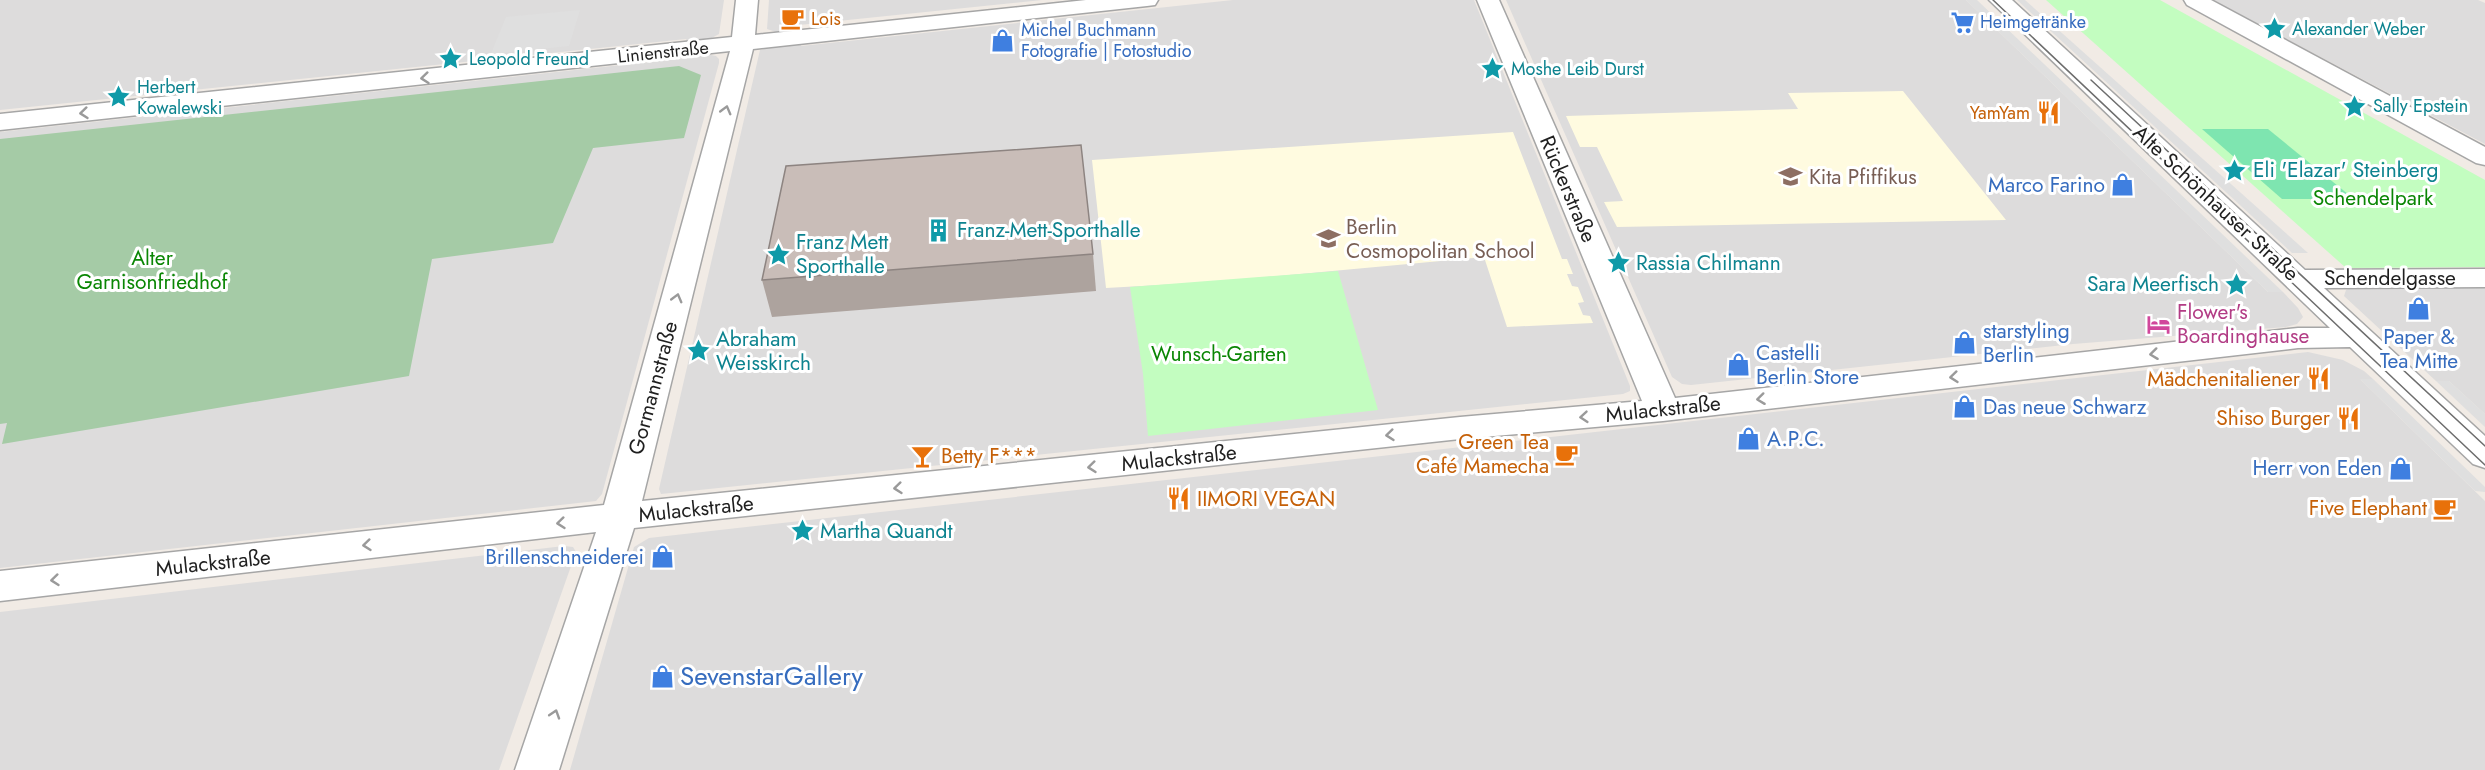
<svg xmlns="http://www.w3.org/2000/svg" width="2485" height="770" viewBox="0 0 2485 770" font-family="Jost,sans-serif">
<rect width="100%" height="100%" fill="#f1ebe5"/>
<g fill="#dddcdc">
<polygon points="0,0 724,0 719,34 708,40 688,42 686,39 0,110"/>
<polygon points="769,0 1042,0 799,25 799,29 776,32 767,29"/>
<polygon points="1233,0 1474,0 1630,386 1630,391 1623,394 661,494 659,489 760,50 801,42 801,46"/>
<polygon points="1506,0 1966,0 2268,292 2283,292 2298,308 2303,317 2297,324 2286,327 2073,344 1691,385 1682,384 1672,377"/>
<polygon points="2213,0 2478,0 2485,3 2485,144"/>
<polygon points="701,53 716,56 719,59 719,63 602,494 596,501 0,568 0,132 686,58 686,54"/>
<polygon points="2485,285 2485,414 2449,381 2436,381 2344,296 2346,290 2353,286"/>
<polygon points="2308,352 2343,360 2364,371 2373,379 2361,380 2485,501 2485,770 570,770 634,547 649,538"/>
<polygon points="564,546 573,547 576,552 499,770 0,770 0,612"/>
</g>
<g fill="#fffbe0">
<polygon points="1903,91 2006,220 1617,227 1604,202 1623,201 1597,147 1580,147 1566,116 1798,109 1788,93"/>
<polygon points="1513,132 1562,259 1567,259 1573,274 1567,274 1572,286 1578,287 1584,302 1578,303 1583,315 1590,316 1593,323 1507,327 1484,257 1212,282 1106,288 1092,160"/>
</g>
<polygon fill="#a5cba6" points="679,66 701,75 684,138 593,148 553,243 432,259 409,376 2,444 7,423 0,424 0,139"/>
<g fill="#c3fdc0">
<polygon points="2046,0 2160,0 2485,180 2485,267 2346,268"/>
<polygon points="1338,271 1378,410 1148,436 1143,374 1130,287"/>
</g>
<polygon fill="#7ee5b0" points="2202,129 2268,129 2354,199 2282,199"/>
<g fill="#dfdfdf">
<polygon points="1966,0 1977,0 2283,292 2268,292"/>
<polygon points="2017,0 2025,0 2308,253 2292,253"/>
<polygon points="580,10 569,46 491,54 506,17"/>
<polygon points="2360,379 2373,379 2485,487 2485,492 2475,491"/>
<polygon points="2436,381 2449,381 2485,414 2485,427"/>
</g>
<g fill="none" stroke-linecap="round" stroke-linejoin="round">
<defs>
<g id="minor">
<polygon points="736,0 758,0 755,35 1086,0 1158,0 1155,5 1147,6 753,49 642,501 1460,417 1642,401 1477,0 1499,0 1675,398 2298,328 2330,328 1989,0 2012,0 2305,270 2485,269 2485,287 2324,288 2485,436 2485,468 2473,464 2350,347 2298,348 1663,421 1460,439 634,528 559,770 515,770 596,532 0,601 0,571 604,505 730,51 0,130 0,114 732,37"/>
<polygon points="2184,0 2211,0 2485,147 2485,165 2476,163 2187,5"/>
</g>
</defs>
<use href="#minor" stroke="#a6a6a6" stroke-width="3"/>
<use href="#minor" fill="#fff" fill-rule="evenodd"/>
<g stroke="#6d6d6d" stroke-width="1.5">
<polyline points="1993,0 2485,465"/>
<polyline points="2091,80 2485,446"/>
</g>
</g>
<polygon fill="#ada39e" points="1093,254 1096,291 772,317 762,280"/>
<polygon fill="#c9bdb8" stroke="#8d8481" stroke-width="1.5" points="1081,145 1093,254 762,280 786,166"/>
<defs><path id="oneway-chevron" d="M-2-3.5L2.5 0L-2 3.5" fill="none" stroke-width="1.6" stroke-linecap="round" stroke-linejoin="round" transform="scale(1.5)"/></defs>
<g stroke="#9a9a9a">
<use href="#oneway-chevron" transform="translate(425 78) rotate(174)"/>
<use href="#oneway-chevron" transform="translate(726 110) rotate(-75)"/>
<use href="#oneway-chevron" transform="translate(84 113) rotate(174)"/>
<use href="#oneway-chevron" transform="translate(677 298) rotate(-75)"/>
<use href="#oneway-chevron" transform="translate(2154 354) rotate(173)"/>
<use href="#oneway-chevron" transform="translate(1954 377) rotate(174)"/>
<use href="#oneway-chevron" transform="translate(1761 399) rotate(173)"/>
<use href="#oneway-chevron" transform="translate(1584 417) rotate(175)"/>
<use href="#oneway-chevron" transform="translate(1390 435) rotate(174)"/>
<use href="#oneway-chevron" transform="translate(1092 467) rotate(174)"/>
<use href="#oneway-chevron" transform="translate(898 488) rotate(174)"/>
<use href="#oneway-chevron" transform="translate(561 523) rotate(174)"/>
<use href="#oneway-chevron" transform="translate(367 545) rotate(174)"/>
<use href="#oneway-chevron" transform="translate(55 580) rotate(174)"/>
<use href="#oneway-chevron" transform="translate(555 714) rotate(-72)"/>
</g>
<defs>
<symbol id="cafe-bare" viewBox="-9 -9 18 18"><path d="M-5.5-4.5H6V0H3Q3 3.5 0 3.5H-2.5Q-5.5 3.5-5.5 0ZM3-3.2v2h1.7v-2ZM-6 4.5H4V6H-6Z" fill="#e8710a" stroke="#fff" stroke-width="2.5" paint-order="stroke"/></symbol>
<symbol id="supermarket-bare" viewBox="-9 -9 18 18"><path d="M-6-5.5h2.5l.6 2H6L4.5 2H-2.5L-4.4-4H-6ZM-1.5 3.2a1.3 1.3 0 1 0 .1 0ZM3 3.2a1.3 1.3 0 1 0 .1 0Z" fill="#3f7fe0" stroke="#fff" stroke-width="2.5" paint-order="stroke"/></symbol>
<symbol id="sight-bare" viewBox="-9 -9 18 18"><path d="M0-6L1.8-2.2L6-1.7L2.9 1.2L3.7 5.4L0 3.3L-3.7 5.4L-2.9 1.2L-6-1.7L-1.8-2.2Z" fill="#0f9aa8" stroke="#fff" stroke-width="2.5" paint-order="stroke"/></symbol>
<symbol id="shop-bare" viewBox="-9 -9 18 18"><path d="M-5-2.5h2.3a2.7 3.5 0 0 1 5.4 0H5L5.5 6h-11ZM-1.5-2.5h3a1.5 2.3 0 0 0-3 0Z" fill="#3f7fe0" stroke="#fff" stroke-width="2.5" paint-order="stroke"/></symbol>
<symbol id="restaurant-bare" viewBox="-9 -9 18 18"><path d="M-5-6h1v4h1v-4h1v4h1v-4h1v5L-1.5 .5V6h-2V.5L-5-1ZM5-6V6H3V1.5H1.5Q1.5-4 5-6Z" fill="#e8710a" stroke="#fff" stroke-width="2.5" paint-order="stroke"/></symbol>
<symbol id="school-bare" viewBox="-9 -9 18 18"><path d="M0-5L7-2L0 1L-7-2ZM-4 1L0 2.5L4 1V4Q0 6-4 4Z" fill="#8d6e63" stroke="#fff" stroke-width="2.5" paint-order="stroke"/></symbol>
<symbol id="building-bare" viewBox="-9 -9 18 18"><path d="M-4-6H4V6H1V3H-1V6H-4ZM-2.5-4.3h1.7v1.8h-1.7ZM.8-4.3h1.7v1.8H.8ZM-2.5-1h1.7V.8h-1.7ZM.8-1h1.7V.8H.8Z" fill="#0f9aa8" stroke="#fff" stroke-width="2.5" paint-order="stroke"/></symbol>
<symbol id="hotel-bare" viewBox="-9 -9 18 18"><path d="M-6-4.5h1.5V1H6V5H4.5V3h-9V5H-6ZM-4 0a1.8 1.8 0 1 1 3.6 0ZM.5 0V-2.5h3Q6-2.5 6 0Z" fill="#d1479c" stroke="#fff" stroke-width="2.5" paint-order="stroke"/></symbol>
<symbol id="bar-bare" viewBox="-9 -9 18 18"><path d="M-6-5H6L.8 .8V4.5H3.5V6h-7V4.5H-.8V.8Z" fill="#e8710a" stroke="#fff" stroke-width="2.5" paint-order="stroke"/></symbol>
</defs>
<g fill-rule="evenodd">
<use href="#cafe-bare" x="776" y="2" width="33" height="33"/>
<use href="#supermarket-bare" x="1946" y="6" width="33" height="33"/>
<use href="#sight-bare" x="2258" y="12" width="33" height="33"/>
<use href="#shop-bare" x="986" y="24" width="33" height="33"/>
<use href="#sight-bare" x="434" y="42" width="33" height="33"/>
<use href="#sight-bare" x="1476" y="52" width="33" height="33"/>
<use href="#sight-bare" x="102" y="80" width="33" height="33"/>
<use href="#sight-bare" x="2338" y="90" width="33" height="33"/>
<use href="#restaurant-bare" x="2032" y="96" width="33" height="33"/>
<use href="#sight-bare" x="2218" y="154" width="33" height="33"/>
<use href="#school-bare" x="1774" y="160" width="33" height="33"/>
<use href="#shop-bare" x="2106" y="168" width="33" height="33"/>
<use href="#building-bare" x="922" y="214" width="33" height="33"/>
<use href="#school-bare" x="1312" y="222" width="33" height="33"/>
<use href="#sight-bare" x="762" y="238" width="33" height="33"/>
<use href="#sight-bare" x="1602" y="246" width="33" height="33"/>
<use href="#sight-bare" x="2220" y="268" width="33" height="33"/>
<use href="#shop-bare" x="2402" y="292" width="33" height="33"/>
<use href="#hotel-bare" x="2142" y="308" width="33" height="33"/>
<use href="#shop-bare" x="1948" y="326" width="33" height="33"/>
<use href="#sight-bare" x="682" y="334" width="33" height="33"/>
<use href="#shop-bare" x="1722" y="348" width="33" height="33"/>
<use href="#restaurant-bare" x="2302" y="362" width="33" height="33"/>
<use href="#shop-bare" x="1948" y="390" width="33" height="33"/>
<use href="#restaurant-bare" x="2332" y="402" width="33" height="33"/>
<use href="#shop-bare" x="1732" y="422" width="33" height="33"/>
<use href="#cafe-bare" x="1550" y="438" width="33" height="33"/>
<use href="#bar-bare" x="906" y="440" width="33" height="33"/>
<use href="#shop-bare" x="2384" y="452" width="33" height="33"/>
<use href="#restaurant-bare" x="1162" y="482" width="33" height="33"/>
<use href="#cafe-bare" x="2428" y="492" width="33" height="33"/>
<use href="#sight-bare" x="786" y="514" width="33" height="33"/>
<use href="#shop-bare" x="646" y="540" width="33" height="33"/>
<use href="#shop-bare" x="646" y="660" width="33" height="33"/>
</g>
<g text-anchor="middle" dominant-baseline="central" stroke-width="6" stroke-linejoin="round" paint-order="stroke">
<g font-size="18" fill="#c56008" stroke="#fff" text-anchor="start">
<text x="811" y="19">Lois</text>
<text x="2030" y="113" text-anchor="end">YamYam</text>
</g>
<g font-size="18" fill="#366cbe" stroke="#fff" text-anchor="start">
<text x="1980" y="22">Heimgetränke</text>
<text x="1021" y="30">Michel Buchmann<tspan x="1021" dy="21">Fotografie | Fotostudio</tspan></text>
</g>
<g font-size="18" fill="#0d838f" stroke="#fff" text-anchor="start">
<text x="2292" y="29">Alexander Weber</text>
<text x="469" y="59">Leopold Freund</text>
<text x="1511" y="69">Moshe Leib Durst</text>
<text x="137" y="87">Herbert<tspan x="137" dy="21">Kowalewski</tspan></text>
<text x="2373" y="106">Sally Epstein</text>
</g>
<g font-size="18" fill="#1f1f1f" stroke="#fff">
<text transform="translate(663 52) rotate(-6)">Linienstraße</text>
</g>
<g font-size="21" fill="#0d838f" stroke="#fff" text-anchor="start">
<text x="2253" y="170">Eli 'Elazar' Steinberg</text>
<text x="957" y="230">Franz-Mett-Sporthalle</text>
<text x="796" y="242">Franz Mett<tspan x="796" dy="24">Sporthalle</tspan></text>
<text x="1636" y="263">Rassia Chilmann</text>
<text x="2219" y="284" text-anchor="end">Sara Meerfisch</text>
<text x="716" y="339">Abraham<tspan x="716" dy="24">Weisskirch</tspan></text>
<text x="820" y="531">Martha Quandt</text>
</g>
<g font-size="21" fill="#785e54" stroke="#fff" text-anchor="start">
<text x="1809" y="177">Kita Pfiffikus</text>
<text x="1346" y="227">Berlin<tspan x="1346" dy="24">Cosmopolitan School</tspan></text>
</g>
<g font-size="21" fill="#366cbe" stroke="#fff" text-anchor="start">
<text x="2105" y="185" text-anchor="end">Marco Farino</text>
<text x="1983" y="331">starstyling<tspan x="1983" dy="24">Berlin</tspan></text>
<text x="2419" y="337" text-anchor="middle">Paper &amp;<tspan x="2419" dy="24">Tea Mitte</tspan></text>
<text x="1756" y="353">Castelli<tspan x="1756" dy="24">Berlin Store</tspan></text>
<text x="1983" y="407">Das neue Schwarz</text>
<text x="1767" y="439">A.P.C.</text>
<text x="2382" y="468" text-anchor="end">Herr von Eden</text>
<text x="644" y="557" text-anchor="end">Brillenschneiderei</text>
</g>
<g font-size="21" fill="#1f1f1f" stroke="#fff">
<text transform="translate(1568 189) rotate(67)">Rückerstraße</text>
<text transform="translate(2216 203) rotate(43)">Alte Schönhauser Straße</text>
<text x="2390" y="278">Schendelgasse</text>
<text transform="translate(653 388) rotate(-75)">Gormannstraße</text>
<text transform="translate(1663 409) rotate(-6)">Mulackstraße</text>
<text transform="translate(1179 458) rotate(-6)">Mulackstraße</text>
<text transform="translate(696 509) rotate(-6)">Mulackstraße</text>
<text transform="translate(213 563) rotate(-6)">Mulackstraße</text>
</g>
<g font-size="21" fill="#0a8604" stroke="#fff">
<text x="2373" y="198">Schendelpark</text>
<text x="152" y="258">Alter<tspan x="152" dy="24">Garnisonfriedhof</tspan></text>
<text x="1219" y="354">Wunsch-Garten</text>
</g>
<g font-size="21" fill="#b23c85" stroke="#fff" text-anchor="start">
<text x="2177" y="312">Flower's<tspan x="2177" dy="24">Boardinghause</tspan></text>
</g>
<g font-size="21" fill="#c56008" stroke="#fff" text-anchor="end">
<text x="2300" y="379">Mädchenitaliener</text>
<text x="2330" y="418">Shiso Burger</text>
<text x="1549" y="442">Green Tea<tspan x="1549" dy="24">Café Mamecha</tspan></text>
<text x="941" y="456" text-anchor="start">Betty F***</text>
<text x="1197" y="499" text-anchor="start">IIMORI VEGAN</text>
<text x="2427" y="508">Five Elephant</text>
</g>
<g font-size="26" fill="#366cbe" stroke="#fff" text-anchor="start">
<text x="680" y="676">SevenstarGallery</text>
</g>
</g>
</svg>
